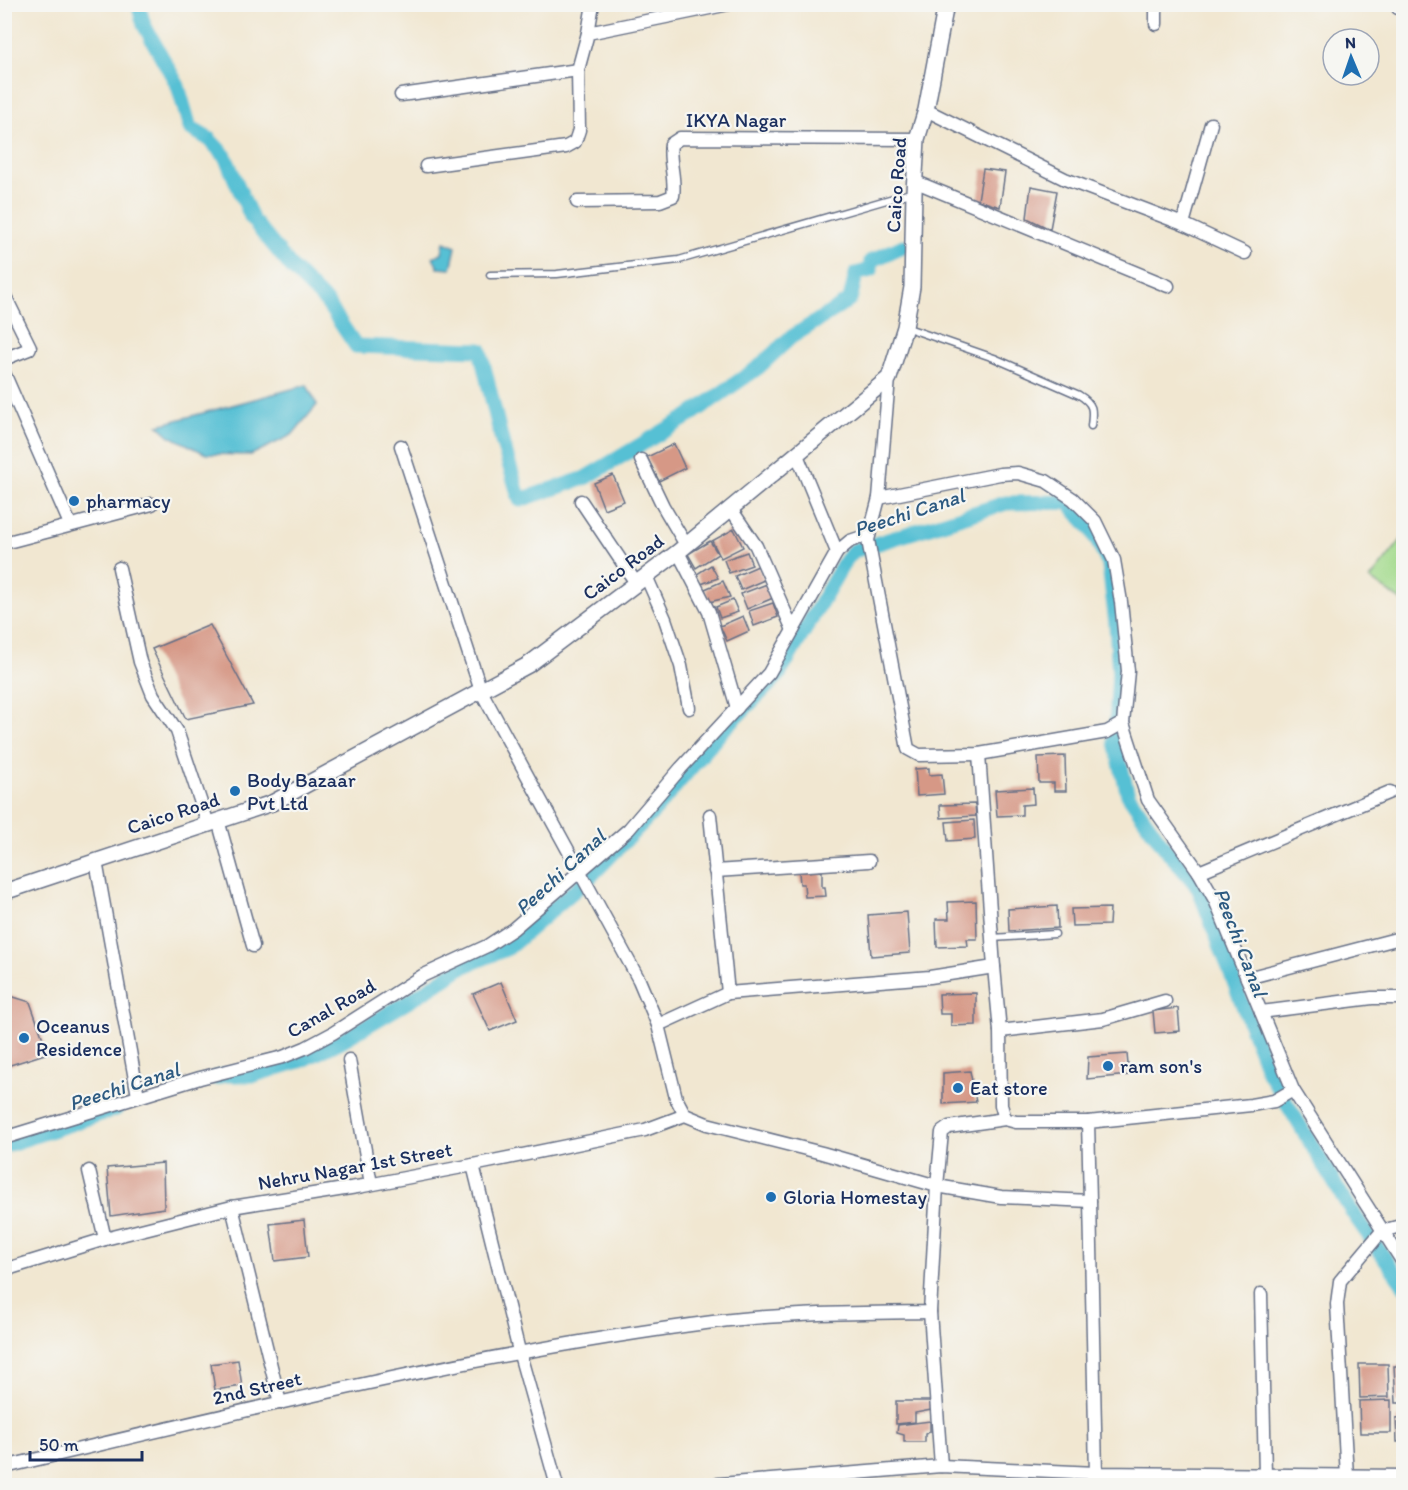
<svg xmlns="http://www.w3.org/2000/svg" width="1408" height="1490" viewBox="0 0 1408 1490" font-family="Itim,sans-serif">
<rect width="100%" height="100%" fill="#f6f6f2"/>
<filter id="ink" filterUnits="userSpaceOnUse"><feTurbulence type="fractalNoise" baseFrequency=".0167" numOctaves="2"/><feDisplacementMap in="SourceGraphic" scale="12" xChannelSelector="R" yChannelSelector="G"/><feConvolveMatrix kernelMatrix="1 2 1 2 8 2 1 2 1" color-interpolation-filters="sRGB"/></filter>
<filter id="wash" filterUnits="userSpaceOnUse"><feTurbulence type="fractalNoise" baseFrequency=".008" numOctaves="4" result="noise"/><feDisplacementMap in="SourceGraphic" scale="24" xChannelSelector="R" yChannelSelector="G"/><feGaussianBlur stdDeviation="1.35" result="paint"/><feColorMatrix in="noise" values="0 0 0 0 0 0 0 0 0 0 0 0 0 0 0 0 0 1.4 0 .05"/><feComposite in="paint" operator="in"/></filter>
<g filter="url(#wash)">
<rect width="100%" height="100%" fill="#f1e7d1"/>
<polygon fill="#a3da8c" stroke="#5f8475" stroke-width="1.5" points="1403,538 1403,602 1370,579"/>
<g fill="#57c0d4" stroke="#397899" stroke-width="1.5">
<polygon points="444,242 456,247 451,269 438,268 433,257 442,253"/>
<polygon points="307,385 317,405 292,435 251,455 206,454 170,436 158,425"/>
</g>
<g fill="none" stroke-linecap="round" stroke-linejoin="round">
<g stroke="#57c0d4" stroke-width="15">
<polyline points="138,4 144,25 178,86 190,128 209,139 225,156 252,219 292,268 327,303 356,346 480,350 502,441 520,500 585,478 689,416 759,367 790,338 850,300 856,274 871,270 871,261 903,246"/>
<polyline points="216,1078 225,1075 254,1075 303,1060 341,1041 411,1000 462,967 508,948 591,876 657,808 722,731 778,676 845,561 853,551 1006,503 1068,502 1092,530 1109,565 1116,624 1119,674 1115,742 1128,795 1164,847 1198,887 1269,1074 1352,1212 1404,1285"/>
<polyline points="4,1146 116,1109"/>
</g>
</g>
<g id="blocks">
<g fill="#d69886">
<polygon points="983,169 1005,172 1000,207 978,200"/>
<polygon points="1031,186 1057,191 1050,229 1027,218"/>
<polygon points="674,444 685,468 659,481 647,457"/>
<polygon points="613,475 624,501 604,509 594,483"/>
<polygon points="734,529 743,547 721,558 712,541"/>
<polygon points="710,541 718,554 696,568 688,554"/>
<polygon points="747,552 752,565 729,573 724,560"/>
<polygon points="711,565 718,578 701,584 697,574"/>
<polygon points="758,566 764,580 741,590 735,576"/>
<polygon points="723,581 730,597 709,602 705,589"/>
<polygon points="767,584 773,598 747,609 741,594"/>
<polygon points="733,600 738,612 720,618 716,607"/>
<polygon points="773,603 778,617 754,626 749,611"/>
<polygon points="743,616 749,631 727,641 720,626"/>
<polygon points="210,625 253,705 186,719 152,649"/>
<polygon points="1065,756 1066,791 1054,791 1054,783 1039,783 1038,757"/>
<polygon points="929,768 929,775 942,774 944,794 917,796 915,769"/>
<polygon points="1033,788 1034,804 1022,805 1022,815 997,816 995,790"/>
<polygon points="975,804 976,816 941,818 940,805"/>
<polygon points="974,820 975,839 948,841 946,822"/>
<polygon points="822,871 822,887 825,887 826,896 805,897 804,884 800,884 799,872"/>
<polygon points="976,901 977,939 967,939 968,946 937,947 936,919 949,919 948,902"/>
<polygon points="1057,906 1058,928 1009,931 1008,909"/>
<polygon points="1110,908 1109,925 1072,926 1071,909"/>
<polygon points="907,912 910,953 871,956 868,915"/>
<polygon points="501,982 517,1020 490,1031 473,994"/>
<polygon points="976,993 976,1025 951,1026 951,1014 940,1014 939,994"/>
<polygon points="4,994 30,1002 48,1053 4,1067"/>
<polygon points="1178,1008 1180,1031 1155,1033 1153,1011"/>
<polygon points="1127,1054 1129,1075 1087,1079 1088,1057"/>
<polygon points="970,1071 976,1102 943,1104 943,1073"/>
<polygon points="163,1163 164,1208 111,1216 107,1168"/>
<polygon points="304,1220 308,1257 275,1261 270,1224"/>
<polygon points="238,1360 242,1386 215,1390 211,1364"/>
<polygon points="1359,1364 1388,1364 1389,1397 1360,1398"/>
<polygon points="1394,1366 1404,1366 1404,1403 1396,1403"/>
<polygon points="1391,1400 1391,1433 1360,1433 1359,1401"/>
<polygon points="896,1401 933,1401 931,1410 915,1413 915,1422 896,1424"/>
<polygon points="1404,1417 1404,1442 1397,1442 1396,1418"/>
<polygon points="930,1421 930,1432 925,1434 925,1442 904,1442 904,1435 897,1433 898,1425"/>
</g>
</g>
</g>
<g filter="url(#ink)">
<use href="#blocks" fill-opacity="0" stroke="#666f86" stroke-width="1.5"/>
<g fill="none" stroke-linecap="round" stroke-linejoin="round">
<defs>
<g id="service">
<polyline points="490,275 557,274 679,260 914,192"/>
<path d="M905 327 994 358 1079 395C1094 404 1093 410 1091 426"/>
<polyline points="992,938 1055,934"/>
</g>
<g id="minor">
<polyline points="1156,4 1156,24"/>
<polyline points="1398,4 1398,8"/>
<polyline points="588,33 593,4"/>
<polyline points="401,95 578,70 588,33 729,4"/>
<polyline points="926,110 1065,179 1183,224 1245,253"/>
<polyline points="426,166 566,147 575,142 579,130 578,70"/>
<polyline points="914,181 1168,286"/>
<path d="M577 202 660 201 673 196C676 178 668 161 671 144L680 138 917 139"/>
<polyline points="1183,224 1211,124"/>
<polyline points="4,294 30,347 29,349 4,359"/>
<polyline points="4,373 70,524"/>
<polyline points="889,378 879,498 868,540 908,749 919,755 979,754 1107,732 1123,723"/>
<polyline points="401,446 481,691 639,980 658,1025 676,1098 685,1115"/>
<polyline points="641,460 663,506 686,545"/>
<polyline points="879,498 1000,474 1018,473 1046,481 1073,499 1095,521 1114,560 1121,602 1128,671 1123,723 1148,800 1199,872 1215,900 1293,1090 1274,1101 1251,1105 1088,1122 1090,1201 1001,1197 937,1186 942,1132 949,1127 1005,1119"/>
<polyline points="581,501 636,583"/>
<polyline points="731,509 756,546 793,630"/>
<polyline points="4,543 152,504"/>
<polyline points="678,552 709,612 737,708"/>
<polyline points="837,552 850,541 868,535"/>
<polyline points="119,568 140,662 153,695 177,731 208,824"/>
<polyline points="646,576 665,619 681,666 689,708"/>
<polyline points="710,815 728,993 930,977 994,967 979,754"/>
<polyline points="218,820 253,946"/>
<polyline points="96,861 138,1096"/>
<polyline points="715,871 869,861"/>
<polyline points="1199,872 1390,792"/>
<polyline points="994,967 1000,1031 1001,1105 1005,1119 1016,1122 1088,1122"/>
<polyline points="1247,978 1404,937"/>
<polyline points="1261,1012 1372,998 1404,998"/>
<polyline points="658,1025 728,993"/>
<polyline points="1000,1031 1103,1019 1165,1001"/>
<polyline points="349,1060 371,1184"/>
<polyline points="1293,1090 1404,1264"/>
<polyline points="4,1138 200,1078 283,1057 305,1048 333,1033 422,976 487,946 513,929 629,829 681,768 769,673 837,552 797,455"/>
<polyline points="89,1171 105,1239"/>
<polyline points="1090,1201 1096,1473"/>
<polyline points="232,1207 363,1186 473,1165 519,1351 557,1486"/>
<polyline points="4,1270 105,1239 232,1207 280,1403"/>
<polyline points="1261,1294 1265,1475"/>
<polyline points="930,1312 941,1466"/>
<path d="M4 1467C239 1412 474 1353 713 1322 785 1313 858 1313 930 1312L937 1186 822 1153 707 1124 685 1115 645 1130 473 1165"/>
<polyline points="1347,1476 1337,1304 1340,1281 1382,1231 1404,1225"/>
<polyline points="696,1486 941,1466 1096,1473 1404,1476"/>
</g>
<polyline id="tertiary" points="4,892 272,803 528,665 678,552 889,378 905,327 912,287 914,192 917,139 926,110 946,4"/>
</defs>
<use href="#service" stroke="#666f86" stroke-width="9"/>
<use href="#minor" stroke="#666f86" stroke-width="15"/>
<use href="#tertiary" stroke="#666f86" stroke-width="18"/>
<use href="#service" stroke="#fff" stroke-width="6"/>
<use href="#minor" stroke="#fff" stroke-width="12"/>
<use href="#tertiary" stroke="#fff" stroke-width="15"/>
</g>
</g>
<g fill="#1f6fb2" stroke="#f6f6f2" stroke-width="2">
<circle cx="74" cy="501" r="6"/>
<circle cx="235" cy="791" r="6"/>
<circle cx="24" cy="1038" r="6"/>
<circle cx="1108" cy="1066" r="6"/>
<circle cx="958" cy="1088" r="6"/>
<circle cx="771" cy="1197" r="6"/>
</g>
<g text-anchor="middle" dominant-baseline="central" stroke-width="4.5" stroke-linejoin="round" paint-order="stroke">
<g font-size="20" fill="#1b2f5e" stroke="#f6f6f2">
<text x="736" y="120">IKYA Nagar</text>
<text transform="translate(896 185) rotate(-86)">Caico Road</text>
<text transform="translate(623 567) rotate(-37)">Caico Road</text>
<text transform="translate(173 813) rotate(-18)">Caico Road</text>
<text transform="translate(331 1008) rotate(-30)">Canal Road</text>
<text transform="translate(355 1166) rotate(-10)">Nehru Nagar 1st Street</text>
<text transform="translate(257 1388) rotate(-13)">2nd Street</text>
</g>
<g font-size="20" fill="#1b2f5e" stroke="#f6f6f2" text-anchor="start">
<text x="86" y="501">pharmacy</text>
<text x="247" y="780">Body Bazaar<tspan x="247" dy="23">Pvt Ltd</tspan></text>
<text x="36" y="1026">Oceanus<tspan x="36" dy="23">Residence</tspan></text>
<text x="1120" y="1066">ram son's</text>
<text x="970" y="1088">Eat store</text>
<text x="783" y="1197">Gloria Homestay</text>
</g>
<g font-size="21" font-style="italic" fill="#2d5a81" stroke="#f6f6f2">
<text transform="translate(909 512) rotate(-18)">Peechi Canal</text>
<text transform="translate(560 872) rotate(-43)">Peechi Canal</text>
<text transform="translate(1241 942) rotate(69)">Peechi Canal</text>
<text transform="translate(124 1086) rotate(-18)">Peechi Canal</text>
</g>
</g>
<rect width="1408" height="1490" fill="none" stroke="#f6f6f2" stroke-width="24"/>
<g transform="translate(1351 57) rotate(358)"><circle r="28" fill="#f6f6f2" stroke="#9ea6b7" stroke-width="1.5"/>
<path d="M0-4.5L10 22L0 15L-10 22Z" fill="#1f6fb2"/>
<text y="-9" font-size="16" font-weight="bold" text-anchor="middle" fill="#1b2f5e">N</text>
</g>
<path d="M30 1451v9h112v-9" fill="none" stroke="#1b2f5e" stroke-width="3"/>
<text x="39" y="1451" font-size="18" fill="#1b2f5e" stroke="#f6f6f2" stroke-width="4.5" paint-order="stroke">50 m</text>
</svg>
